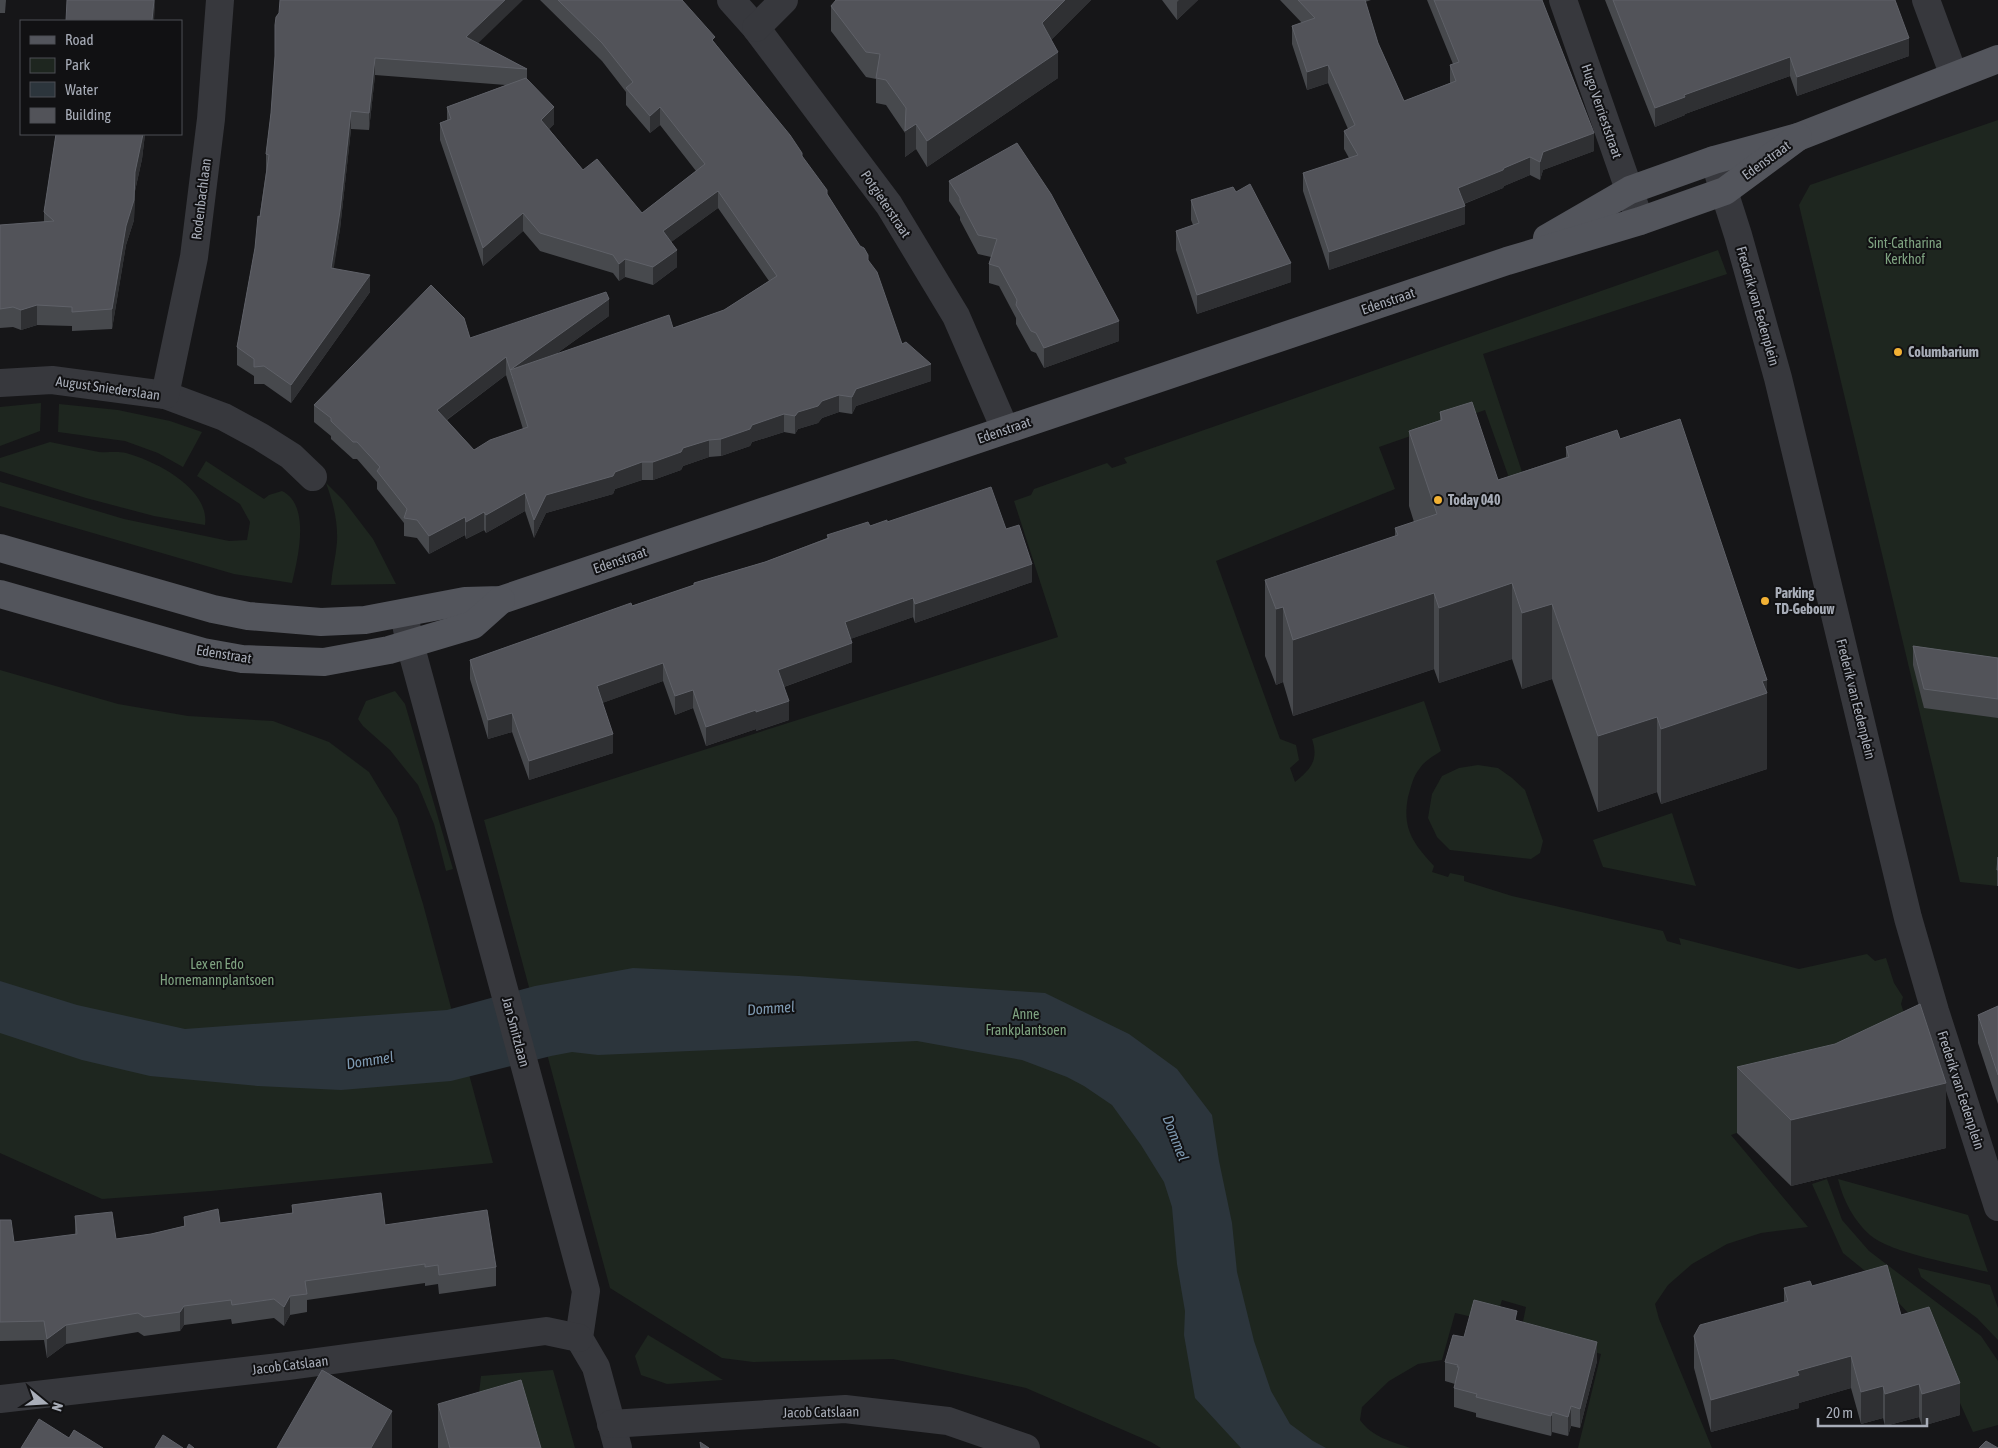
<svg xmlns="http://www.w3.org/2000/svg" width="1998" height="1448" viewBox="0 0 1998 1448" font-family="'Asap Condensed',sans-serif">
<rect width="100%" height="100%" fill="#161618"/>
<g fill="#1e261f">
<polygon points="1998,120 1998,886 1960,882 1799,205 1810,185"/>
<path d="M1718 250 1727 274 1483 354 1527 487 1514 492 1485 410 1379 447 1395 489 1216 561 1280 739 1296 745 1299 760 1290 768 1295 782C1311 769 1319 760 1312 739L1424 701 1441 751C1434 756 1424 761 1420 768 1413 776 1411 787 1408 797 1402 829 1413 843 1434 866L1432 872 1448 877 1450 873 1464 876V881L1512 896 1663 931 1667 941 1681 945 1679 938 1799 969 1867 954 1875 961 1886 958 1894 983 1903 997 1901 1004 1921 1065 1731 1135 1808 1227 1761 1233 1727 1244 1692 1264 1668 1285 1655 1304 1659 1319 1712 1448H1578L1601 1354 1521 1331 1526 1307 1502 1300 1495 1322 1455 1313 1442 1360 1418 1364 1389 1381 1362 1407 1360 1420C1372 1437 1392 1442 1411 1448H1161L1151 1442 1026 1388 893 1359 753 1362 722 1358 610 1288 484 820 1058 637 1014 501 1031 495 1034 489 1107 463 1112 468 1127 463 1124 458Z"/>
<polygon points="41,403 40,431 0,446 0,407"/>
<polygon points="59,404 118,410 170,421 202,432 183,467 158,453 125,441 58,432"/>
<path d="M50 442C66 445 82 449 99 452 107 453 117 451 126 453 155 461 210 488 205 525L154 516 86 498 0 471V458Z"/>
<path d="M206 461 264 499 269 495 282 491C311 505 298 558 292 583L234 574 0 506V482L124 519 229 541 247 540 250 522 240 504 197 476Z"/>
<path d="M326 483 344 501 373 539 396 584 331 585C332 570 336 556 337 542 338 521 333 502 326 483Z"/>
<polygon points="0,670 118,704 188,716 273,721 329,742 369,772 397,818 423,904 493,1163 211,1191 102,1199 0,1153"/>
<polygon points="395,691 405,704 453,869 446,871 434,824 418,785 390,750 363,726 358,719 366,701"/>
<polygon points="1478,765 1498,768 1512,778 1525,790 1543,841 1540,853 1531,859 1450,850 1437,837 1428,818 1432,794 1442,776 1459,768"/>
<polygon points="1672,813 1696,886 1603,867 1593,840"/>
<polygon points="1827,1179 1842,1220 1869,1251 1981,1336 1998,1361 1998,1425 1973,1432 1930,1336 1880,1283 1843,1253 1812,1184"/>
<path d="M1838 1179 1968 1215 1988 1272C1960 1265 1890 1253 1870 1235 1854 1221 1843 1200 1838 1179Z"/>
<polygon points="1918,1268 1990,1285 1998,1308 1998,1340 1977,1318 1921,1277"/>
<polygon points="648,1335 723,1380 667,1384 641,1375 635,1356"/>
<polygon points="553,1370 575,1448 526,1448 473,1445 481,1376"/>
</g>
<polygon fill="#2c353c" points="633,968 799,976 1045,993 1129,1034 1177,1069 1212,1115 1219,1161 1232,1223 1237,1272 1254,1341 1271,1391 1290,1424 1313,1441 1326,1448 1241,1448 1195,1398 1184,1335 1185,1311 1177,1264 1172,1207 1164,1182 1141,1145 1112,1105 1084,1086 1067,1077 1022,1060 917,1041 598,1055 572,1052 551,1056 451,1081 341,1090 258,1086 150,1076 82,1060 0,1033 0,981 77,1005 185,1029 447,1010 535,986"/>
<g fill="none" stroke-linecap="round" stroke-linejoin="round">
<g stroke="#37383d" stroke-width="28">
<polyline points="731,0 756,28 889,205 956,316 1005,429"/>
<polyline points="1563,0 1640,221"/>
<polyline points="1926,0 1954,76"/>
<polyline points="756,28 784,0"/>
<polyline points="1714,160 1738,235 1778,378 1908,918 1935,1011 1998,1207"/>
<polyline points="0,383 52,380 165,395 224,417 261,437 291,456 313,477"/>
<polyline points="165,395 194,257 211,119 220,0"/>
<polyline points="404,614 410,644 586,1291 579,1338 596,1367 618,1448"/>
<polyline points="0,1399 288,1366 546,1331 579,1338"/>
<polyline points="611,1424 845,1409 948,1421 1026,1448"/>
</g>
<g stroke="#53555c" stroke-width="28">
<polyline points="1547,238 1630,190 1714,160 1798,137 1998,59"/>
<polyline points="0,548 213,609 248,616 321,622 365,620 465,601 501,600 1507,261 1640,221 1725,191 1798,137"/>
<polyline points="0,594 203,652 242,659 324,662 389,650 473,625 501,600"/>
</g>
</g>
<g fill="#47494d" fill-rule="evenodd">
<polygon points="0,0 6,0 5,13 0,13"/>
<path d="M540 0H682L802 157 827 194 868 260 902 344 931 381 856 406 852 414 839 412 822 418 818 423 798 429 795 434 784 432 752 442 750 446 721 456 709 457 683 466 681 470 653 480H642L615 489 613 494 546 513 534 538 525 511 486 533 484 530 466 539 465 535 429 554 417 538 404 536V523L377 489V482L357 459H353L331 439V436L314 422V405L470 338 609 316 556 354 673 328 724 310 769 281 718 208 671 242 677 267 653 285 625 277 619 281 613 273 540 251 523 231 483 266 440 140V123L447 120V107L506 85 375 75 369 130 351 129 340 229 333 269 370 292 291 403 264 384H254V376L237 365V347L255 248 266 172V154L271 113 279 13 478 44 527 69V79L554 124 549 129 583 170 642 213 696 171 660 125 650 133 626 105V92L602 61ZM506 375 523 429 474 450 447 420Z"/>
<polygon points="1091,0 1051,40 1058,78 927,167 916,149 905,157 905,133 886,105 876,103 876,79 866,77 831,31 831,6"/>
<polygon points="1162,0 1198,0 1177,20"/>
<polygon points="1280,0 1371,0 1365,2 1378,43 1404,101 1450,83 1450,65 1453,64 1427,0 1542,0 1594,151 1543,170 1540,180 1530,175 1504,186 1503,188 1464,204 1465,224 1329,270 1303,191 1303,173 1349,158 1344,149 1344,131 1348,129 1328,83 1307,90 1292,44 1292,26 1302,23"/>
<polygon points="1605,0 1895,0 1909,56 1797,96 1790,76 1685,114 1685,115 1655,127"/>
<polygon points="56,134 145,134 142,159 135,191 134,220 126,245 112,329 72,331 72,326 37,325 21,330 13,327 0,328 0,225 44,222 44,212"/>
<polygon points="949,181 1119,341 1044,368 1036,353 1031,351 1016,324 1016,318 999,286 989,283 989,264 991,257 978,254 960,220 960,217 949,201"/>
<polygon points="1236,192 1291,282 1197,314 1176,250 1176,231 1193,225 1191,220 1191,200"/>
<polygon points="1440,412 1498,480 1566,457 1566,447 1620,439 1767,755 1767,769 1661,804 1657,792 1598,812 1552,679 1522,689 1512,659 1439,683 1434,669 1293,716 1283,682 1276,685 1265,656 1265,580 1395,536 1395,528 1414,522 1409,506 1409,431 1440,420"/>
<polygon points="887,522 1006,529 1032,582 915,623 913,617 850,639 852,662 784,687 789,720 756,731 756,729 706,746 693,708 675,715 663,681 602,703 613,753 529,780 512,732 488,739 470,679 470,660 632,606 694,585 694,583 765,562 827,538 827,535"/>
<polygon points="1913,646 1998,658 1998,718 1924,708 1913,665"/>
<polygon points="1998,857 1998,886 1997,886 1997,870"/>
<polygon points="1998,1006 1998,1104 1978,1043 1978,1015"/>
<polygon points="1737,1067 1946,1148 1791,1186 1737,1133"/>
<polygon points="292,1205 385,1225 496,1267 496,1286 439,1294 438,1284 425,1286 425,1283 307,1300 307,1312 290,1315 284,1326 274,1318 232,1324 231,1319 184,1325 180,1331 144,1336 138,1332 66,1344 47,1358 44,1340 0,1341 0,1220 14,1242 75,1235 75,1216 116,1239 151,1234 184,1226 184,1217 220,1223 292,1213"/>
<polygon points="1812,1286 1901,1315 1960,1415 1922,1426 1919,1417 1885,1426 1883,1418 1861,1424 1851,1388 1799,1403 1799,1408 1711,1432 1694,1368 1694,1336 1784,1302 1784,1288"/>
<polygon points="1517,1321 1597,1361 1580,1428 1571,1426 1568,1436 1552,1432 1551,1436 1476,1417 1476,1413 1454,1407 1454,1388 1455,1384 1445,1381 1445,1362 1464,1337"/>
<polygon points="438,1404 541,1448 438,1448"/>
</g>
<g fill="#2f3033">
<polygon points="154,0 155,0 155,8 154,21 151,21"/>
<polygon points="505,0 523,0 466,55 466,37"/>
<polygon points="1065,0 1091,0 1042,49 1042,23"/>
<polygon points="1179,0 1198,0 1177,20 1177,2"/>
<polygon points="1909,38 1909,56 1797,96 1797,77"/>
<polygon points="1058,52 1058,78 927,167 927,141"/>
<polygon points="1790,57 1790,76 1685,114 1685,115 1655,127 1655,108 1684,95"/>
<polygon points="375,58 375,75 369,130 369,113"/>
<polygon points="1328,65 1328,83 1307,90 1307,72"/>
<polygon points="554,107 554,124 541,137 541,120"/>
<polygon points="660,107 660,125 650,133 650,116"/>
<polygon points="351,111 351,129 340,229 331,286 331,268"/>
<polygon points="916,124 916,149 905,157 905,131"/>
<polygon points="1594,133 1594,151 1543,170 1540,180 1540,162 1543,152"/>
<polygon points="143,134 145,134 142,159 135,191 134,220 126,245 112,329 112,309 135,172"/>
<polygon points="1530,157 1530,175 1504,186 1503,188 1458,206 1458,188"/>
<polygon points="718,191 718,208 663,248 663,231"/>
<polygon points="1465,206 1465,224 1329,270 1329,252"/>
<polygon points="523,213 523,231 483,266 483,248"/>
<polygon points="677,250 677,267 653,285 653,267"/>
<polygon points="625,259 625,277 619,281 619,264"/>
<polygon points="1291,263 1291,282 1197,314 1197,295"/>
<polygon points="370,275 370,292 291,403 291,385"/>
<polygon points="609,299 609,316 514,384 510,370"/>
<polygon points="37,305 37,325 21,330 21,310"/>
<polygon points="1119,321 1119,341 1044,368 1044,348"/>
<polygon points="506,357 506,375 437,427 437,410"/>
<polygon points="931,364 931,381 856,406 852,414 852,397 856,389"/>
<polygon points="839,395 839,412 822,418 818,423 798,429 795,434 795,416 798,412 822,401"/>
<polygon points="784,414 784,432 752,442 750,446 721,456 721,439 752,425"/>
<polygon points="709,440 709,457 683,466 681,470 653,480 653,462 683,448"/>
<polygon points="642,462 642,480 615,489 613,494 546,513 534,538 534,520 546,495"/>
<polygon points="525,493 525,511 486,533 486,515"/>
<polygon points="484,512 484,530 466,539 466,522"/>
<polygon points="465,517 465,535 429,554 429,536"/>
<polygon points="1032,564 1032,582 915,623 915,604"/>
<polygon points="1512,583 1512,659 1439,683 1439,608"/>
<polygon points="1434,593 1434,669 1293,716 1293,640"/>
<polygon points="913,598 913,617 845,641 845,622"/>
<polygon points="1552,604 1552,679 1522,689 1522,613"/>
<polygon points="1283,607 1283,682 1276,685 1276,609"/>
<polygon points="852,643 852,662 778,689 778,670"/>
<polygon points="663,663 663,681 597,705 597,686"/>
<polygon points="1767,680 1767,769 1661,804 1661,729 1762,681"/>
<polygon points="693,690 693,708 675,715 675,696"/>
<polygon points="789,701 789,720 756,731 756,712"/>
<polygon points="756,710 756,729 706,746 706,727"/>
<polygon points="512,713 512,732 488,739 488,720"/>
<polygon points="1657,717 1657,792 1598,812 1598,736"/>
<polygon points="613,734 613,753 529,780 529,761"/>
<polygon points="1946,1083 1946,1148 1791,1186 1791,1120"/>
<polygon points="290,1296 290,1315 284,1326 284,1307"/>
<polygon points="184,1306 184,1325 180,1331 180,1312"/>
<polygon points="66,1325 66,1344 47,1358 47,1339"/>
<polygon points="1597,1342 1597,1361 1580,1428 1580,1409"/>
<polygon points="1851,1356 1851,1388 1799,1403 1799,1408 1711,1432 1711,1400 1797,1371"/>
<polygon points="1960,1383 1960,1415 1922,1426 1922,1394"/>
<polygon points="1919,1384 1919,1417 1885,1426 1885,1394"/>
<polygon points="1883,1386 1883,1418 1861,1424 1861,1392"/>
<polygon points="1571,1406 1571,1426 1568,1436 1568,1417"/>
<polygon points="392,1411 392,1448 371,1448"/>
<polygon points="1552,1412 1552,1432 1551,1436 1551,1416"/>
</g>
<g fill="#525359" stroke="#5f6168" fill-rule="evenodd">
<polygon points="67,0 154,0 152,20 151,21 66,21"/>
<polygon points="280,0 505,0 466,37 527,69 375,58 369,113 351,111 340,211 331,268 370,275 291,385 264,366 254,367 254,359 237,347 255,248 258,216 260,217 269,155 266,154 271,113 275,56 275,25 276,17 279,13"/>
<path d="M558 0H682L715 37 712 40 790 135 802 153V156L827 190V194L860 246 864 248 868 255V260L877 272 902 344 906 342 931 364 856 389 852 397 839 395 822 401 818 406 798 412 795 416 784 414 752 425 750 429 721 439 709 440 683 448 681 452 653 462H642L615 472 613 476 546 495 534 520 525 493 486 515 484 512 466 522 465 517 429 536 417 520 404 518 407 509 377 471 380 467 357 442H353L331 421V418L314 405 431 285 464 318 470 338 606 292 609 299 510 370 669 315 673 328 724 310 777 276 718 191 663 231 677 250 653 267 625 259 619 264 613 255 540 233 523 213 483 248 440 123 451 119 447 107 526 78 554 107 541 120 583 170 597 159 642 213 705 164 660 107 650 116 626 88 633 82 602 43ZM506 357 528 427 490 440 474 450 437 410Z"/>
<polygon points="836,0 1065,0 1042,23 1058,52 927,141 916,124 905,131 906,108 886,80 876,78 880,54 866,52 831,6"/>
<polygon points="1298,0 1365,0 1378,43 1404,101 1456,81 1450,65 1459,62 1434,0 1542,0 1594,133 1543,152 1540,162 1530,157 1504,168 1503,170 1458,188 1465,206 1329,252 1303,173 1358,155 1344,131 1355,125 1328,65 1307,72 1292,26 1315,18"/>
<polygon points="1613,0 1895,0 1909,38 1797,77 1790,57 1684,95 1685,97 1655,108"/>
<polygon points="56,134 143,134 135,172 134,200 126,226 112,309 72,312 72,307 37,305 21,310 13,307 0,309 0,225 54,221 44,212"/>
<polygon points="1017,143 1051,194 1119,321 1044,348 1036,333 1031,331 1016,305 1017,300 999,267 989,264 997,239 978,235 960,201 960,198 949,181"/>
<polygon points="1250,184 1291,263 1197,295 1176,231 1199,223 1191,200 1233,187 1236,192"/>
<polygon points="1472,402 1498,480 1569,457 1566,447 1617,430 1620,439 1680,419 1767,680 1762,681 1767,693 1661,729 1657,717 1598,736 1552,604 1522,613 1512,583 1439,608 1434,593 1293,640 1283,607 1276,609 1265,580 1398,535 1395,528 1437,514 1409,431 1442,420 1440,412"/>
<polygon points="991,487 1006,529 1019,525 1032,564 915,604 913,598 845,622 852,643 778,670 789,701 756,712 756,710 706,727 693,690 675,696 663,663 597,686 613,734 529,761 512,713 488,720 470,660 631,603 632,606 694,585 694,583 765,562 829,538 827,535 868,522 870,526 887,520 887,522"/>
<polygon points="1913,646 1998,658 1998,699 1924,689"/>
<polygon points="1998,857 1998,870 1997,870"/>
<polygon points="1920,1004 1946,1083 1791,1120 1737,1067 1835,1044"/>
<polygon points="1998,1006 1998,1075 1978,1015"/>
<polygon points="381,1193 385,1225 487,1210 496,1267 439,1275 438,1265 425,1267 425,1264 305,1281 307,1294 290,1296 284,1307 274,1299 232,1305 231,1300 184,1306 180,1312 144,1317 138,1313 66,1325 47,1339 44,1321 0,1322 0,1220 11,1220 14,1242 77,1234 75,1216 112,1212 116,1239 151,1234 185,1226 184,1217 218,1209 220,1223 293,1213 292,1205"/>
<polygon points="1887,1265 1901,1315 1929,1307 1960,1383 1922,1394 1919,1384 1885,1394 1883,1386 1861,1392 1851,1356 1797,1371 1799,1375 1711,1400 1694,1336 1700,1325 1788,1301 1784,1288 1810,1281 1812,1286"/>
<polygon points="1474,1300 1517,1311 1515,1320 1597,1342 1580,1409 1571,1406 1568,1417 1552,1412 1551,1416 1476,1397 1477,1394 1454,1388 1459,1367 1457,1367 1458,1365 1445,1362 1453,1335 1464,1337"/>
<polygon points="322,1370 392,1411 371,1448 277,1448"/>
<polygon points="521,1380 541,1448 450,1448 438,1404"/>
<polygon points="39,1419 69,1438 74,1430 103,1448 21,1448"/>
<polygon points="163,1435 183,1448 155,1448"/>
<polygon points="1986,1441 1998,1448 1979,1448"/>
<polygon points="700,1442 709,1448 701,1448"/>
<polygon points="189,1444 194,1448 187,1448"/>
</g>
<g fill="#f2b134" stroke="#111113" stroke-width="2">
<circle cx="1898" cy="352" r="5"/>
<circle cx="1438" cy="500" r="5"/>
<circle cx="1765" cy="601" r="5"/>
</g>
<g text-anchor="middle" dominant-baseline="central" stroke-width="4" stroke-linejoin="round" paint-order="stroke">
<g font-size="14" fill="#a8adb8" stroke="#111113">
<text transform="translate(1602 111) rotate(71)">Hugo Verrieststraat</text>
<text transform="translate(1766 160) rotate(-36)">Edenstraat</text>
<text transform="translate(201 199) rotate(-83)">Rodenbachlaan</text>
<text transform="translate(886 204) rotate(56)">Potgieterstraat</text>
<text transform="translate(1388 301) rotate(-19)">Edenstraat</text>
<text transform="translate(1758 306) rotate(74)">Frederik van Eedenplein</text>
<text transform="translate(108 388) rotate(8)">August Sniederslaan</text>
<text transform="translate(1004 430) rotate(-19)">Edenstraat</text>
<text transform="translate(620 560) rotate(-19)">Edenstraat</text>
<text transform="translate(224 654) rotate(9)">Edenstraat</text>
<text transform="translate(1856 699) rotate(76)">Frederik van Eedenplein</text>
<text transform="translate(516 1032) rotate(75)">Jan Smitzlaan</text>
<text transform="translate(1961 1090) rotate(72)">Frederik van Eedenplein</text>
<text transform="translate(290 1365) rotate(-7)">Jacob Catslaan</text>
<text transform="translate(821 1412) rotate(-1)">Jacob Catslaan</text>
</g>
<g font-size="14" fill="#7fa381" stroke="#111113">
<text x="1905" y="243">Sint-Catharina<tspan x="1905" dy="16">Kerkhof</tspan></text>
<text x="217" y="964">Lex en Edo<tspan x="217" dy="16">Hornemannplantsoen</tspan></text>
<text x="1026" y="1014">Anne<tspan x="1026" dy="16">Frankplantsoen</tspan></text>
</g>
<g font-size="14" font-weight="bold" fill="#a8adb8" stroke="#111113" text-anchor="start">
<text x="1908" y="352">Columbarium</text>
<text x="1448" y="500">Today 040</text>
<text x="1775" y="593">Parking<tspan x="1775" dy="16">TD-Gebouw</tspan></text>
</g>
<g font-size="15" font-style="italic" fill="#7f9bb3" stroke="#111113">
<text transform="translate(771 1008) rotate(-4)">Dommel</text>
<text transform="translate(370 1060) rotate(-9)">Dommel</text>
<text transform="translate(1176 1138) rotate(69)">Dommel</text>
</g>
</g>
<rect x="20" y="20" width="162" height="115" fill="#111113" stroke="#4d4f55"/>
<rect x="30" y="36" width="25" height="8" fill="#53555c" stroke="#4d4f55"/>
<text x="65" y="45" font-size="15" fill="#a8adb8">Road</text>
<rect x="30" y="58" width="25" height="15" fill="#1e261f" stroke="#4d4f55"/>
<text x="65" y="70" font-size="15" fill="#a8adb8">Park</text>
<rect x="30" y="82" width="25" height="15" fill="#2c353c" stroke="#4d4f55"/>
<text x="65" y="95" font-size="15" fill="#a8adb8">Water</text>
<rect x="30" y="108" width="25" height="15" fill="#525359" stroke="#4d4f55"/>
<text x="65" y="120" font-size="15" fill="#a8adb8">Building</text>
<g transform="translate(45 1403) rotate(108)" stroke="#111113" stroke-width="4" paint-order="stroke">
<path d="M0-4L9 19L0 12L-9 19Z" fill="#a8adb8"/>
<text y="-8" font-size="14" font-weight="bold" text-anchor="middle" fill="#a8adb8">N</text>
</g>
<path d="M1818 1418v8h109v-8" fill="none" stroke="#a8adb8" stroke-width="2.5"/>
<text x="1826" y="1418" font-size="15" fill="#a8adb8" stroke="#111113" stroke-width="4" paint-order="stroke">20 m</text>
</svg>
